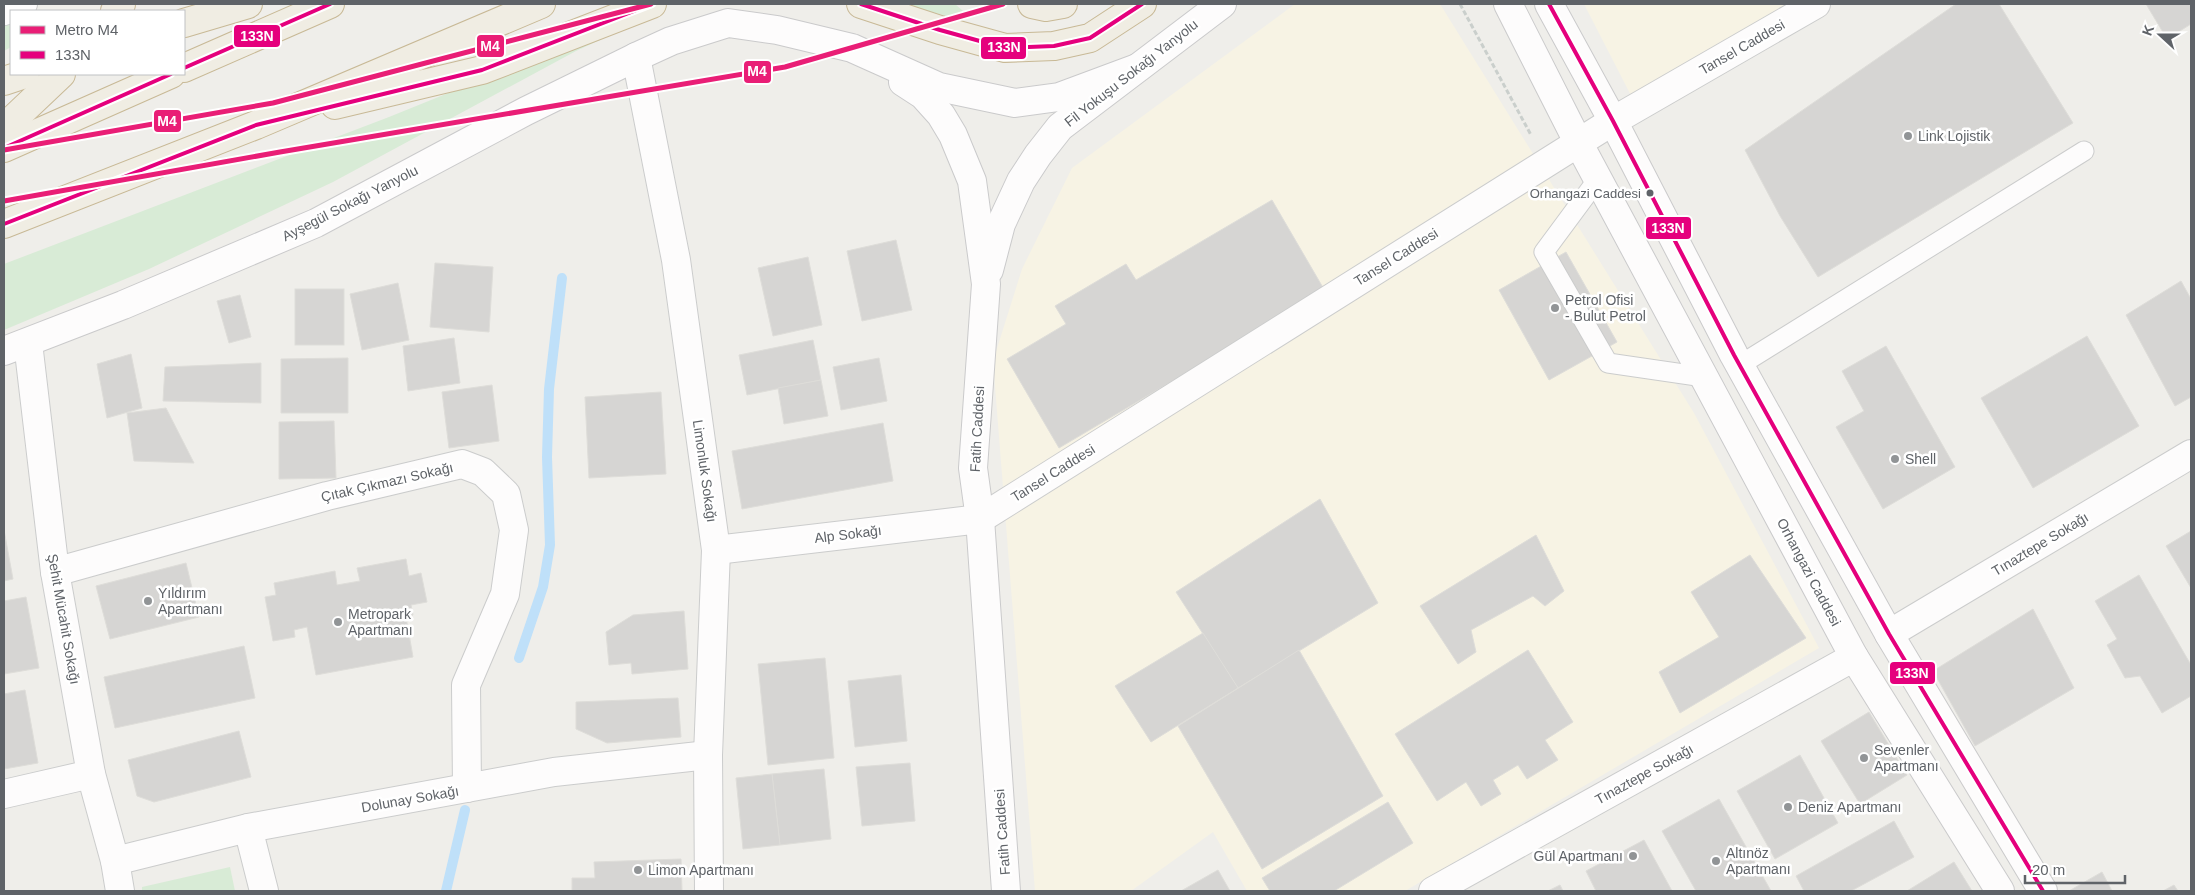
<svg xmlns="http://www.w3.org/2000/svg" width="2195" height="895" viewBox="0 0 2195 895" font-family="Arial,sans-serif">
<rect width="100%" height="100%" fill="#efeeea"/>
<g fill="#f7f3e4">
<polygon points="1295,4 1440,4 1694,413 1819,648 1405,891 1247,891 1213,832 1131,891 1035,891 993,361 1022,269 1072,168"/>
<polygon points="1584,4 1824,4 1640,113"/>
</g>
<g fill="#d8ebd6">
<polygon points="903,4 955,4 963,11 957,19"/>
<polygon points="11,23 11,47 4,51 4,26"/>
<polygon points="611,27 617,32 576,51 333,182 149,269 4,330 4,264 389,117"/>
<polygon points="230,867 235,891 142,891 142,887"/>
</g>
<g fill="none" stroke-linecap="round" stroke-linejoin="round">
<g stroke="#bfe0f9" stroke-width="10">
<polyline points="519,658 543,587 550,545 547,457 549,389 562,278"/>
<polyline points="446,891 465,810"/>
</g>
</g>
<g fill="#d6d5d3" stroke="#deddd9">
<polygon points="1956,4 1999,4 2073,123 1818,277 1780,216 1745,150"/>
<polygon points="2146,4 2191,4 2191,24 2167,39"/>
<polygon points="1272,200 1325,291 1059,448 1007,359 1066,324 1055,306 1126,264 1136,280"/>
<polygon points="896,240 912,310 862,321 847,251"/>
<polygon points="1566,252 1617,342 1549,380 1499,290"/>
<polygon points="808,257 822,325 773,336 758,268"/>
<polygon points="435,263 493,267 489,332 430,327"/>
<polygon points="2181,281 2191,299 2191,397 2175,406 2126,315"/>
<polygon points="398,283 409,340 362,350 350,294"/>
<rect x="295" y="289" width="49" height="56"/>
<polygon points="240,295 251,337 229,343 217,301"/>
<polygon points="2087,336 2139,426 2033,488 1981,398"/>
<polygon points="454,338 460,383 408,391 403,346"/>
<polygon points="813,340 821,380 747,395 739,355"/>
<polygon points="1886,346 1955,467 1883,509 1836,427 1864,411 1842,371"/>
<polygon points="131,354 142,408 107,418 97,364"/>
<polygon points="348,358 348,413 281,413 281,359"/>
<polygon points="879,358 887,401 841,410 833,367"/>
<polygon points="261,363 261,403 163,401 165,367"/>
<polygon points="821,380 828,416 784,424 778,388"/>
<polygon points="492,385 499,441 449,448 442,392"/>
<polygon points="661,392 666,474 589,478 585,397"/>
<polygon points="166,408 194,463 134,461 127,413"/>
<polygon points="334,421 336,478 279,479 279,422"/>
<polygon points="883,423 893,481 742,509 732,451"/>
<polygon points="1320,499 1378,603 1238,688 1176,592"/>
<polygon points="4,530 13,579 4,581"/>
<polygon points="2191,531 2191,588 2166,546"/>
<polygon points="1536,535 1564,591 1545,606 1533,596 1471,630 1476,652 1458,664 1420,606"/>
<polygon points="1750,555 1806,638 1680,713 1659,672 1719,637 1691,592"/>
<polygon points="406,559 409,576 421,573 427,602 411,605 413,615 406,617 413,657 316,675 307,627 294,630 295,637 273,641 265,597 276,595 274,583 335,571 337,585 360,581 357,568"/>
<polygon points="186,563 199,617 110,639 96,586"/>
<polygon points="2139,575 2191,665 2191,696 2162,713 2140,676 2125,678 2107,645 2117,639 2095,601"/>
<polygon points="26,597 39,668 4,674 4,601"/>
<polygon points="2033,609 2074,688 1975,746 1933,671"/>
<polygon points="684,611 688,669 632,674 631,663 609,665 606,632 633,615"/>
<polygon points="1203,633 1238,688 1151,742 1115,686"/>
<polygon points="244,646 255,698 115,728 104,677"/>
<polygon points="1299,650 1383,796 1262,869 1178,726"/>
<polygon points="1528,650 1573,722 1545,740 1558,760 1527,779 1518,765 1493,780 1501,794 1481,806 1466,782 1437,801 1395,734"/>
<polygon points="825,658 834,758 768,765 758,664"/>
<polygon points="901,675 907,741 855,747 848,681"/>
<polygon points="25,690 38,763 4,769 4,694"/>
<polygon points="678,698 681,737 607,743 576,729 576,702"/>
<polygon points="1869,712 1907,775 1860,804 1821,741"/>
<polygon points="239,731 251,777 154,802 137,796 128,760"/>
<polygon points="1800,755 1838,823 1775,859 1737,791"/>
<polygon points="910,763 915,821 862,826 856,767"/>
<polygon points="824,769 831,839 780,845 772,774"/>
<polygon points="772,774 780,845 743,849 736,778"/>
<polygon points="1719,799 1771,891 1696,891 1662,831"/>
<polygon points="1388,802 1413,843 1334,891 1270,891 1262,878"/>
<polygon points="1894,821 1914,857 1851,891 1804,891 1796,876"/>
<polygon points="1644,840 1672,891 1596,891 1586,871"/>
<polygon points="681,859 682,891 572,891 572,878 595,878 594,862"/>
<polygon points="1954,862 1972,891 1907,891"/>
<polygon points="1218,870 1230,891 1181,891"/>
<polygon points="2102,872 2112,891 2069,891"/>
<polygon points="1560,885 1563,891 1548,891"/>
<polygon points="2174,885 2178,891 2163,891"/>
</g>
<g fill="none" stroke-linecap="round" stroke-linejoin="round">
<defs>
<g id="lane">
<polyline points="1598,179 1544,252 1608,363 1704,377"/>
<polyline points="1740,365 2084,151"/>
</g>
<g id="street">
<polyline points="636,57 676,260 716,550 708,755 709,891"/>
<polyline points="28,343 55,572 91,774 115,861 120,891"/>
<polyline points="716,550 980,519 1613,121 1816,4"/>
<polyline points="55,572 327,496 462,464 483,472 506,494 514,530 505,594 466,685 467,788"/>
<polyline points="1889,634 2191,454"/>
<polyline points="4,794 91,774"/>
<polyline points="248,828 264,891"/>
<polyline points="115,861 248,828 554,772 708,755"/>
<polyline points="1433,891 1854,657"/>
</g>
<g id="secondary">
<polyline points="1508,4 1578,142 1854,657 2000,891"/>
<polyline points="1549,4 1613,121 1734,355 1889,634 2043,891"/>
<polyline points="4,11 23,4"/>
<polyline points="903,82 923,95 941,115 953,135 972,181 986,284 973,468 980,519 1006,891"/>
<polyline points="989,270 1001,224 1021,181 1038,155 1060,127 1222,4"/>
<polyline points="4,351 123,305 316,223 526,111 636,57 671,41 728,23 777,30 852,48 939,87 1015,103 1059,97 1137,68"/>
</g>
<g id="highway">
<polyline points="861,4 940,30 1005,48 1054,46 1090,38 1142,4"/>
<polyline points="1032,4 1046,7 1063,4"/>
<polyline points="115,11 121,4"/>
<polyline points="184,23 248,4"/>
<polyline points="184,68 330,4"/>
<polyline points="4,81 25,74"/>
<polyline points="335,105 482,70 652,4"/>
<polyline points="4,128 61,74"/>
<polyline points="4,148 171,74"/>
<polyline points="4,224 256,125 541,4"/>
</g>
</defs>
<use href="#lane" stroke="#cbcccc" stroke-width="21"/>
<use href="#street" stroke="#cbcccc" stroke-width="30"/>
<use href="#secondary" stroke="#cacacb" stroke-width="30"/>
<use href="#highway" stroke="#c8b996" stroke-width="30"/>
<polyline stroke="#cacfcc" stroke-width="3" stroke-dasharray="5 2.5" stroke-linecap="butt" points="1460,4 1531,135"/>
<use href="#lane" stroke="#fdfcfc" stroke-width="19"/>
<use href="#street" stroke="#fdfcfc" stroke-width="28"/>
<use href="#secondary" stroke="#fdfcfc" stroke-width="28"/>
<use href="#highway" stroke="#f0ede3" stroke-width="28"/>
<defs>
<g id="bus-1">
<polyline points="861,4 940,30 1005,48 1054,46 1090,38 1142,4"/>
<polyline points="1549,4 1613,121 1734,355 1889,634 2043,891"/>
<polyline points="184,68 330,4"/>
<polyline points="4,148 171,74"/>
<polyline points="4,224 256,125 482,70 652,4"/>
</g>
</defs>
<use href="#bus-1" stroke="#fff" stroke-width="8"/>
<use href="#bus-1" stroke="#e5007d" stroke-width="4"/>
<defs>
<g id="metro-1">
<polyline points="4,150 273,103 651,4"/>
<polyline points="4,201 280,152 785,67 1003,4"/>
</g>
</defs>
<use href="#metro-1" stroke="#fff" stroke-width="9"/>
<use href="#metro-1" stroke="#e91e76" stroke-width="5"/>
</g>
<g fill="#919496" stroke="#fff" stroke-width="2">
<circle cx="1908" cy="136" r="5"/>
<circle cx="1555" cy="308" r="5"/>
<circle cx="1895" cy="459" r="5"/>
<circle cx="148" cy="601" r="5"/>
<circle cx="338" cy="622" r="5"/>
<circle cx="1864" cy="758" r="5"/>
<circle cx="1788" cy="807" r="5"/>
<circle cx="1633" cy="856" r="5"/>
<circle cx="1716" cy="861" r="5"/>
<circle cx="638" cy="870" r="5"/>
</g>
<circle fill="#5f6368" stroke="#fff" stroke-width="2" cx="1650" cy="193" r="4.5"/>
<g text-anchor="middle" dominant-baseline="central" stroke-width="5" stroke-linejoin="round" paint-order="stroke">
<g font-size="13" fill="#5f6368" stroke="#fff" text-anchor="end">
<text x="1641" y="193">Orhangazi Caddesi</text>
</g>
<g font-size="14" fill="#5f6368" stroke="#fff">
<text transform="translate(1742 47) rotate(-30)">Tansel Caddesi</text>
<text transform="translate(1131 73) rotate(-38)">Fil Yokuşu Sokağı Yanyolu</text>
<text transform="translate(350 203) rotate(-27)">Ayşegül Sokağı Yanyolu</text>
<text transform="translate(1396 257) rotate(-32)">Tansel Caddesi</text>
<text transform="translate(977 429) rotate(-87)">Fatih Caddesi</text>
<text transform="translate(705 471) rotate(82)">Limonluk Sokağı</text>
<text transform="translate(1053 473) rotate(-32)">Tansel Caddesi</text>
<text transform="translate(387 482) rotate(-13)">Çıtak Çıkmazı Sokağı</text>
<text transform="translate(848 534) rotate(-7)">Alp Sokağı</text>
<text transform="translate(2040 544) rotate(-31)">Tınaztepe Sokağı</text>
<text transform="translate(1809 572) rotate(62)">Orhangazi Caddesi</text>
<text transform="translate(64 619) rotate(80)">Şehit Mücahit Sokağı</text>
<text transform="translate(1644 774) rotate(-29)">Tınaztepe Sokağı</text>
<text transform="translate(410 799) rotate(-10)">Dolunay Sokağı</text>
<text transform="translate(1002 832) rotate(-94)">Fatih Caddesi</text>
</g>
<g font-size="14" fill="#5f6368" stroke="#fff" text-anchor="start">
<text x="1918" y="136">Link Lojistik</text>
<text x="1565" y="300">Petrol Ofisi<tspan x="1565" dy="16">- Bulut Petrol</tspan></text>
<text x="1905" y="459">Shell</text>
<text x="158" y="593">Yıldırım<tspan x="158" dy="16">Apartmanı</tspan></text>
<text x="348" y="614">Metropark<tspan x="348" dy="16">Apartmanı</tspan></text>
<text x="1874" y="750">Sevenler<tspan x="1874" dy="16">Apartmanı</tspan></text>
<text x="1798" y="807">Deniz Apartmanı</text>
<text x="1726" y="853">Altınöz<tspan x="1726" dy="16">Apartmanı</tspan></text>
<text x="1623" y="856" text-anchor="end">Gül Apartmanı</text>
<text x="648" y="870">Limon Apartmanı</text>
</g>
</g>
<g stroke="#fff" stroke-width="2">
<rect x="233" y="24" width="48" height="24" rx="5" fill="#e5007d"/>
<rect x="476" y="34" width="29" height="24" rx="5" fill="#e91e76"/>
<rect x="980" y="36" width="47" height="24" rx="5" fill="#e5007d"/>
<rect x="743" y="60" width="29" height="24" rx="5" fill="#e91e76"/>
<rect x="153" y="109" width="29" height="24" rx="5" fill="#e91e76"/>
<rect x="1645" y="216" width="47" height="24" rx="5" fill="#e5007d"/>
<rect x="1889" y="661" width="47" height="24" rx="5" fill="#e5007d"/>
</g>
<g font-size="14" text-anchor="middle" font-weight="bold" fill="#fff">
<text x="257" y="41">133N</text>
<text x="490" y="51">M4</text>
<text x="1004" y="52">133N</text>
<text x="757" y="76">M4</text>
<text x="167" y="126">M4</text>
<text x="1668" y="233">133N</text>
<text x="1912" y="678">133N</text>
</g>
<rect width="2195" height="895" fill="none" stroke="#5f6368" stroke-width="10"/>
<rect x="10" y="10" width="175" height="65" fill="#ffffff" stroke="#bfc1c3"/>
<rect x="20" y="26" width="25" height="8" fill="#e91e76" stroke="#bfc1c3"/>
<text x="55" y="35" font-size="15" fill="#5f6368">Metro M4</text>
<rect x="20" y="51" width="25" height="8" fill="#e5007d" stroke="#bfc1c3"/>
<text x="55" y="60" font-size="15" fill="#5f6368">133N</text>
<g transform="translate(2160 35) rotate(291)" stroke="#ffffff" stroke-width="4" paint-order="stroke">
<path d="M0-4L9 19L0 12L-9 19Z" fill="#5f6368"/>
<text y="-8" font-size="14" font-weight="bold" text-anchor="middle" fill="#5f6368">K</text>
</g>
<path d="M2025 875v8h100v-8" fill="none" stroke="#5f6368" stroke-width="2.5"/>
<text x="2032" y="875" font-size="15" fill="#5f6368" stroke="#ffffff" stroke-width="4" paint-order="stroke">20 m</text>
</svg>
